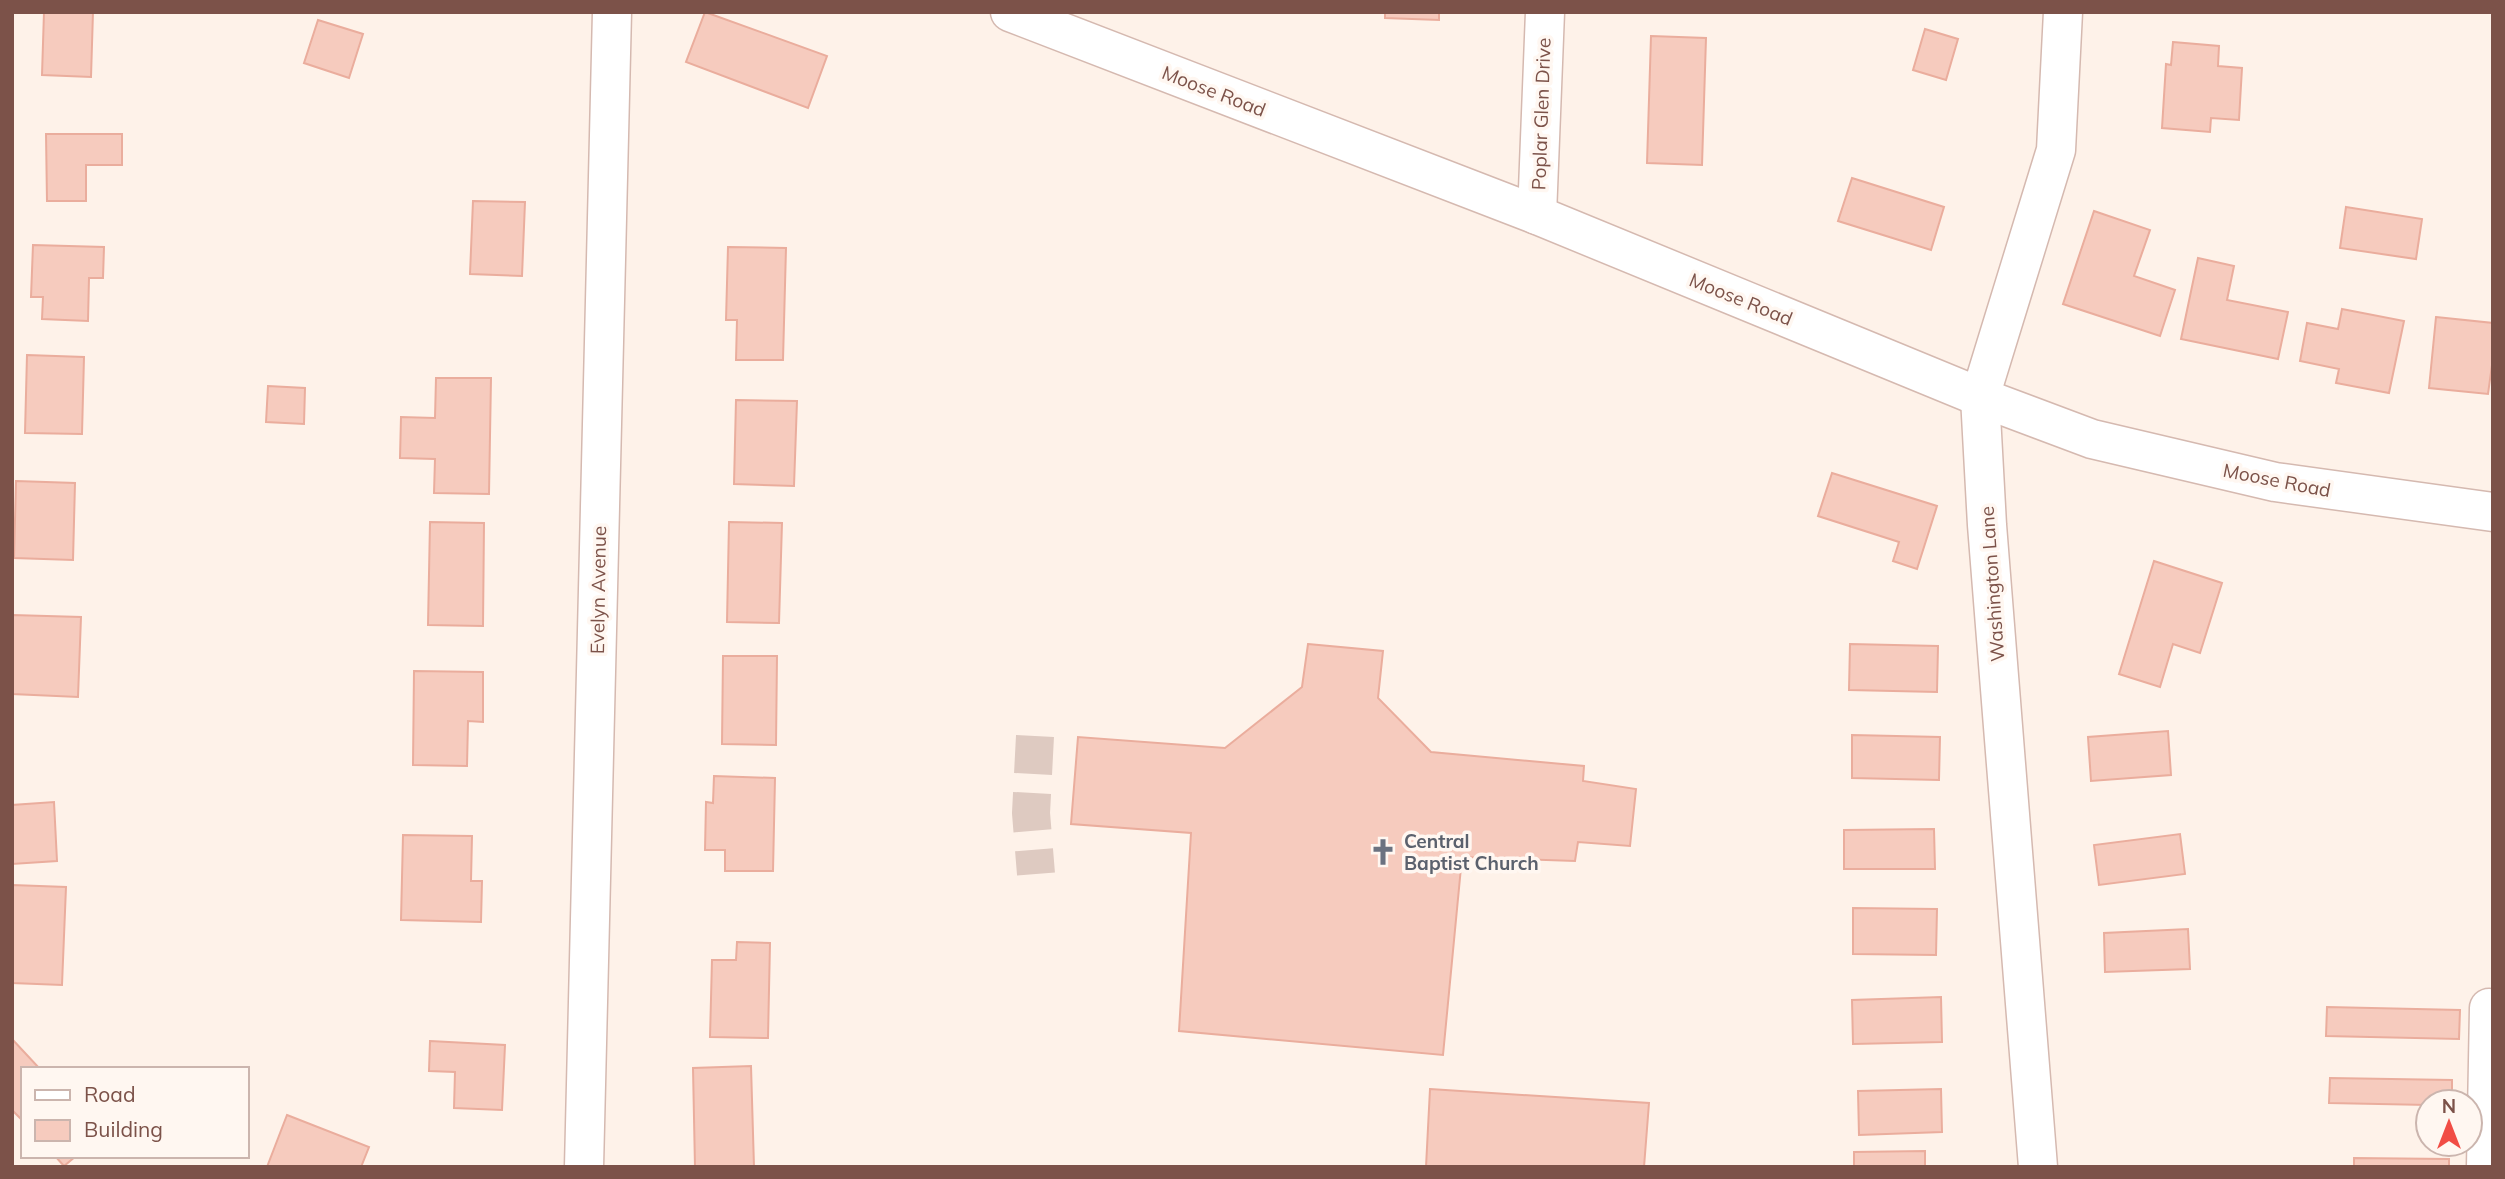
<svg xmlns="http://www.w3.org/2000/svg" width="2505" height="1179" viewBox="0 0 2505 1179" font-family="Mulish,sans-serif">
<rect width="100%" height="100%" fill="#fef2e9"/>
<g fill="#f6cbbe" stroke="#eaad9d" stroke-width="2">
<polygon points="44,12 93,12 91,77 42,75"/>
<polygon points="705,12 827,56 808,108 686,62"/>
<polygon points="1385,12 1439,12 1439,20 1385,18"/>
<polygon points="318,20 363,34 349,78 304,63"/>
<polygon points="1925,29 1958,39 1946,80 1913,70"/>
<polygon points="1651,36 1706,38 1702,165 1647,163"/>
<polygon points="2173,42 2219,46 2218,66 2242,68 2239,120 2211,118 2210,132 2162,128 2166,64 2171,65"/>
<polygon points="46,134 122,134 122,165 86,165 86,201 47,201"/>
<polygon points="1852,178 1944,207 1931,250 1838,221"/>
<polygon points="473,201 525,202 522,276 470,274"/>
<polygon points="2346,207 2422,219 2416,259 2340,248"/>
<polygon points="2094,211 2150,230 2134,276 2175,290 2160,336 2063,304"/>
<polygon points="33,245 104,247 103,278 89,278 88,321 42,319 43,297 31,297"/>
<polygon points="728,247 786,248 783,360 736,360 737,320 726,320"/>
<polygon points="2198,258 2234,266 2227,300 2288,312 2278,359 2181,339"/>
<polygon points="2342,309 2404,321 2389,393 2336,383 2339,369 2300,361 2307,323 2338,329"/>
<polygon points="2436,317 2493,323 2493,358 2488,394 2429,388"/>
<polygon points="27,355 84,357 82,434 25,433"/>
<polygon points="436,378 491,378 489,494 434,493 435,459 400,458 401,417 435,418"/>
<polygon points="268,386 305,388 304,424 266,422"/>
<polygon points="736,400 797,401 794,486 734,484"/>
<polygon points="1832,473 1937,506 1917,569 1893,561 1899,542 1818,516"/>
<polygon points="16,481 75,483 73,560 14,558"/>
<polygon points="430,522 484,523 483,626 428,625"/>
<polygon points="729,522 782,523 779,623 727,622"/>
<polygon points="2154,561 2222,583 2200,653 2173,644 2160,687 2119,674"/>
<polygon points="12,615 81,617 78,697 12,694"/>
<polygon points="1308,644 1383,651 1378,698 1431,752 1584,766 1583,781 1636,789 1630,846 1578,842 1575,861 1462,857 1443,1055 1179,1031 1191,833 1071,824 1078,737 1225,748 1302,687"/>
<polygon points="1850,644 1938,646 1937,692 1849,690"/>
<polygon points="723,656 777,656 776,745 722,744"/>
<polygon points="414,671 483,672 483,722 468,721 467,766 413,765"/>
<polygon points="2168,731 2171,775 2091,781 2088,737"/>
<polygon points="1852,735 1940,737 1939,780 1852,778"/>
<polygon points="714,776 775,778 773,871 725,871 725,850 705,850 706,802 713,803"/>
<polygon points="54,802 57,861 12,864 12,805"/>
<polygon points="1934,829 1935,869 1844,869 1844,830"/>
<polygon points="2180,834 2185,874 2099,885 2094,845"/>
<polygon points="403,835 472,836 471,881 482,881 481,922 401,920"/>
<polygon points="12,885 66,887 62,985 12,983"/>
<polygon points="1853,908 1937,909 1936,955 1853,954"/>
<polygon points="2188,929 2190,969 2105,972 2104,933"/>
<polygon points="737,942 770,943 768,1038 710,1037 712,960 736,960"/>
<polygon points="1941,997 1942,1042 1853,1044 1852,1000"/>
<polygon points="2327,1007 2460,1010 2459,1039 2326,1036"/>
<polygon points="12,1039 40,1069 23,1069 23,1121 12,1110"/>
<polygon points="430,1041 505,1045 502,1110 454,1108 455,1072 429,1071"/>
<polygon points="751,1066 754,1167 695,1167 693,1068"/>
<polygon points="2330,1078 2452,1080 2452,1102 2428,1102 2428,1105 2329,1103"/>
<polygon points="1430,1089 1649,1103 1644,1167 1426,1167"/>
<polygon points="1941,1089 1942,1132 1859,1135 1858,1091"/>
<polygon points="287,1115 369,1147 361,1167 267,1167"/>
<polygon points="1925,1151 1925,1167 1854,1167 1854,1152"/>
<polygon points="55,1156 76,1156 64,1166"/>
<polygon points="2354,1158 2449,1159 2449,1167 2354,1167"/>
</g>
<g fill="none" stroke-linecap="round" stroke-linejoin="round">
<polyline stroke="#decac1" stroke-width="38" stroke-dasharray="38 19" stroke-linecap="butt" points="1035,736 1031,813 1036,874"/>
<defs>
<g id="minor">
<polyline points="1010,12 1537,215 1980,397 2092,439 2275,482 2493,512"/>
<polyline points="1537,215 1545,12"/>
<polyline points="584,1167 612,12"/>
<polyline points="2038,1167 1987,525 1980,397 2056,150 2063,12"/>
<polyline points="2486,1167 2489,1008"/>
</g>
</defs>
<use href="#minor" stroke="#d5b9b0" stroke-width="41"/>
<use href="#minor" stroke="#fff" stroke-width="38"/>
</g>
<defs>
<symbol id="church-bare" viewBox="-9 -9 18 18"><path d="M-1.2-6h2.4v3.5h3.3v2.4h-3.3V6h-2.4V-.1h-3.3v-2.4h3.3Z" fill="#6b7280" stroke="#fff7f1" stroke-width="2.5" paint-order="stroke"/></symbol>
</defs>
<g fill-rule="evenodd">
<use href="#church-bare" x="1364" y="833" width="38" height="38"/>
</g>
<g text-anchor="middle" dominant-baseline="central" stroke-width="7" stroke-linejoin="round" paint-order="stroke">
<g font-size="19" fill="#7c5249" stroke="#fff7f1">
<text transform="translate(1214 91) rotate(21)">Moose Road</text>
<text transform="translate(1541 114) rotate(-88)">Poplar Glen Drive</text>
<text transform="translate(1741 299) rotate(22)">Moose Road</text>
<text transform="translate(2277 480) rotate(11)">Moose Road</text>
<text transform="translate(1992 584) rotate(-94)">Washington Lane</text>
<text transform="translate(598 590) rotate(-89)">Evelyn Avenue</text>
</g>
<g font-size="19" font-weight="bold" fill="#5b616d" stroke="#fff7f1" text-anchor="start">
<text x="1404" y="841">Central<tspan x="1404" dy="22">Baptist Church</tspan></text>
</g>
</g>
<rect width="2505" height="1179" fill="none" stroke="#7c5249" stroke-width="28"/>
<rect x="21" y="1067" width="228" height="91" fill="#fff7f1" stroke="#cbb5ae" stroke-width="2"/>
<rect x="35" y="1090" width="35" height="10" fill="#ffffff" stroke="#cbb5ae" stroke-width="2"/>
<text x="84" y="1102" font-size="21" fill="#7c5249">Road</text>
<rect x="35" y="1120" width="35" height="21" fill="#f6cbbe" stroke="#cbb5ae" stroke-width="2"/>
<text x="84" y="1137" font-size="21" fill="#7c5249">Building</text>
<g transform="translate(2449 1123)"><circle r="33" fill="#fff7f1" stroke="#cbb5ae" stroke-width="2"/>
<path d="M0-5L12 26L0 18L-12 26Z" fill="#f14d45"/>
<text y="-10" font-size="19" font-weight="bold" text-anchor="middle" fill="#7c5249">N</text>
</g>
</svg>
